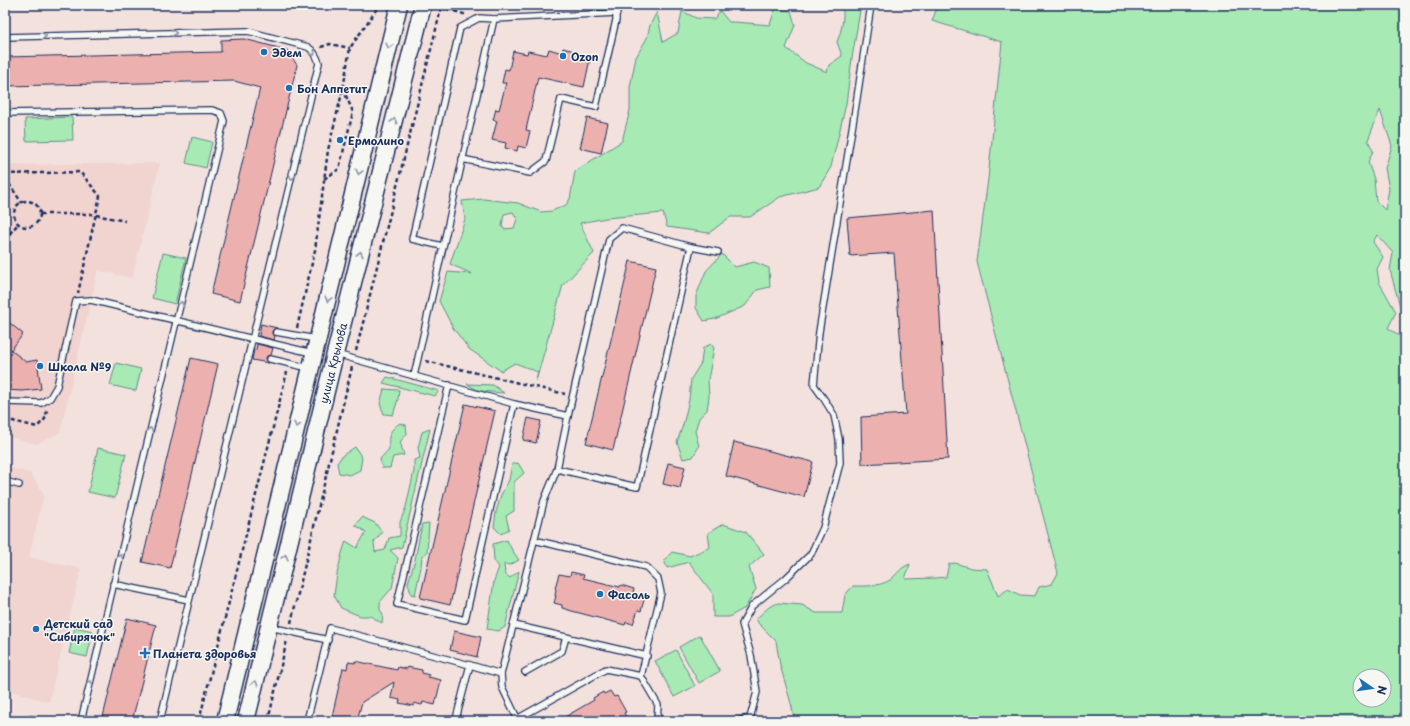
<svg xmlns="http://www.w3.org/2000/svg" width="1410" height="726" viewBox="0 0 1410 726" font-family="'Playpen Sans',sans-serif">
<rect width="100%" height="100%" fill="#f3e1de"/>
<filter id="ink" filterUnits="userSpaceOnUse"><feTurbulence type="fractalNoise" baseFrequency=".025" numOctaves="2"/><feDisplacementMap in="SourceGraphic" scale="8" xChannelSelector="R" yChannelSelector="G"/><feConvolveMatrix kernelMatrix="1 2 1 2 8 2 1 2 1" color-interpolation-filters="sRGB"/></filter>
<g filter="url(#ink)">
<g fill="#f1d3d0">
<polygon points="160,163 132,278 98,270 60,432 37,444 5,436 5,165"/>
<polygon points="5,467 30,473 44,494 29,557 81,569 49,702 5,689"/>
</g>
<g fill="#a7eab4" stroke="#618c89" fill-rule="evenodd">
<path d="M842 5H861L852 58 846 104 831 167 819 187 780 197 750 217H730L709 233 667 227 663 213 606 218 580 223 594 253 563 285 536 381 538 372 515 363 501 371 469 349 453 328 439 301 448 272 472 274 450 264 465 219 462 201 483 199 518 203 541 212 552 211 566 205 570 199 575 171 622 141 630 110V87L636 57 647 38 650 25 657 12 663 42 678 33 682 11 696 18 714 19 720 11 729 22H735L770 25 775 9 791 11 795 25 786 48 806 63 827 72 829 65 842 56 837 42C841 32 845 17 842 5ZM513 212 517 219 514 228 504 229 502 226 504 214Z"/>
<path d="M938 5H1405V316L1401 310 1390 270 1393 253 1377 235 1373 242 1383 257 1377 269 1379 282 1396 312 1388 328 1400 336 1405 331V721H794L792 707 780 665 776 641 759 624 756 619 769 607 778 603 802 605 816 613H842L845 595 853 586C865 586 879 587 890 580 898 574 898 569 910 564L905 579 936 578 946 577 949 564 955 563 971 568 987 569 998 596 1008 589 1020 595 1035 596 1039 587 1052 584 1058 573 977 262 988 179 1002 42 932 21ZM1380 110 1392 146 1385 168 1389 189 1385 210 1376 201 1374 179 1368 162 1373 151 1368 140ZM1360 676H1384V700H1360Z"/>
<polygon points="72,117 73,140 26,141 25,119"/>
<polygon points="192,137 212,142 206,168 186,163"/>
<polygon points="163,253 186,258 175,304 152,298"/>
<polygon points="722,254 735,267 754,262 769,268 770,287 757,290 745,306 715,319 704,321 696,308 696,296 706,271"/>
<polygon points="711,344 714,348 708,380 709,397 707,410 699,418 695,431 699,446 693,457 683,459 677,442 683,425 689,400 691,379 701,363 703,348"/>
<polygon points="116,363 141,369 136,391 110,385"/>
<polygon points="387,377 439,391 435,396 383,383"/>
<polygon points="467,384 493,385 504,393 479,391"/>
<polygon points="384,389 399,390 398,399 393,415 384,414 380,404"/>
<path d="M400 423 406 425 407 434 400 442 404 455 393 457 390 468H382L380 459 389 449C388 436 389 430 400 423Z"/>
<polygon points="430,429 402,547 390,550 398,558 392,588 380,602 380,610 383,614 382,623 370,616 360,616 341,608 334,595 337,574 342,553 346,541 357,548 366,532 355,525 362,517 375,523 382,532 374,542 375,552 385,550 389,538 400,536 400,522 406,507 414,471 414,460 420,458 418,448 422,432"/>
<polygon points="355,447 362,458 360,470 350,475 339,473 337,463 343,455"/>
<polygon points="98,448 126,454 115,498 88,492"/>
<polygon points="518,463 524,473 514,482 514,511 506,516 509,529 501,534 494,527 496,512 501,495 509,480 512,464"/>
<polygon points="429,523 427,552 422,556 421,567 415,595 411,594 408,583 415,560 422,524"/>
<polygon points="723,524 746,532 764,554 749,567 756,589 745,608 729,617 713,617 713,594 689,562 667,568 664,560 672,552 690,556 710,547 708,533"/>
<polygon points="507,540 512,550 519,560 510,565 504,564 505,574 510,578 519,571 505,627 499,631 487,629 494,581 499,567 494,561 493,544"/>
<polygon points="75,627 93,631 87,657 69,653"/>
<polygon points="700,635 720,671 699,683 679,647"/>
<polygon points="676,650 695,686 674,697 655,661"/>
</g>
<g fill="#ecb1af" stroke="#1b2f5e">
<polygon points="244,39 287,50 297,65 240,301 211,294 260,88 234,81 5,86 5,57 221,52 221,40"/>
<polygon points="563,48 578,52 577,56 590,59 584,87 538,77 526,130 530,131 526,148 518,146 517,151 505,148 506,143 492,140 497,121 493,120 496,109 499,110 506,83 502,83 505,69 509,70 513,51 527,54 528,51 547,55 549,49 562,53"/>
<polygon points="587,118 608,123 601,153 580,148"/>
<polygon points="934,210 948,459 862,464 861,417 906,414 894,253 850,256 847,218"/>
<polygon points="630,261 656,267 613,450 586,443"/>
<polygon points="5,319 23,334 11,350 26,362 37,360 41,389 22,391 5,390"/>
<polygon points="261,324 277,328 272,331 272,334 275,336 274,340 259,336"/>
<polygon points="257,344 273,348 271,355 267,356 266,358 267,362 269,363 252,360 254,349 256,350"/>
<polygon points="191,358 218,364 170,568 142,562"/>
<polygon points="465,404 495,411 450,605 420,598"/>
<polygon points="528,418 541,421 536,443 523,440"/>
<polygon points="734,442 813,462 804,497 726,476"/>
<polygon points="668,463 685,467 680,488 663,484"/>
<polygon points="571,572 584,575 583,578 620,587 621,585 634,589 633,593 645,596 641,611 638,610 633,624 626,622 625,625 572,611 562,608 562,605 554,603 556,596 555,596 556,589 555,588 559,574 570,576"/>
<polygon points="127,618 156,625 132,721 102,721"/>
<polygon points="454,631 481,637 477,657 450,650"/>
<polygon points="355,661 397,670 398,667 407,669 407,667 422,670 422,673 429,675 428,677 441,680 435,705 423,702 422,705 414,703 414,706 399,703 400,700 391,698 394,682 362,702 357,721 331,721 343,668 347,669 348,662 355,663"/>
<polygon points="610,691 614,697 617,696 626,712 624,713 628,721 558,721 594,700 593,698 603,692 604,694"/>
</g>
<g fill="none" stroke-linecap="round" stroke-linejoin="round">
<defs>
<g id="lane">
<path d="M5 37 248 31 308 47C314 51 317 56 319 63L160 721"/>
<polyline points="5,113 212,110 221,113 224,121 81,721"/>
<polyline points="462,159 530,173 546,161 561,99 596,107 616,20 616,5"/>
<polyline points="442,246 412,239 460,28 479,18 494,19"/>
<polyline points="276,332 316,339"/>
<polyline points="336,354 514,404 568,416 609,239 622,228 691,247 718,252"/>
<polyline points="270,359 309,368"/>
<polyline points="414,376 494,19 617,13"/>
<polyline points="449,385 397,604 465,620 514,404"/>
<polyline points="5,402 41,403 50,398 57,386 76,301 91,300 312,353"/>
<polyline points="568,416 557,469 637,487 691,247"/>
<polyline points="5,481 19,485"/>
<polyline points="534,540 646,567 658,579 661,593 641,676"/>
<polyline points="113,584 189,600"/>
<polyline points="514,625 647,656"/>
<polyline points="270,627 328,640"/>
<polyline points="470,665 501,674 544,501 557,469"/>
<polyline points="525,672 562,651 566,637"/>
<polyline points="501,674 502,687 518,720"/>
<polyline points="31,719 39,721"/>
<polyline points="517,719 606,669 641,676 658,705 657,721"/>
<polyline points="307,721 330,628 470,665 456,719 453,721"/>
<polyline points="738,721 750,718 757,692 751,655 742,624 752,606 785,579 811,554 823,528 840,463 839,439 834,415 824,399 814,385 819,332 857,98 871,5"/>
</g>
<g id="secondary">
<polyline points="225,721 399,5"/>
<polyline points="246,721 335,354 423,5"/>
</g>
</defs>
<use href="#lane" stroke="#1b2f5e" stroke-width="8"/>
<use href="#secondary" stroke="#1b2f5e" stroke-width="19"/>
<g stroke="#1b2f5e" stroke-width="2.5" stroke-dasharray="4 3" stroke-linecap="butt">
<polyline points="441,7 467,15"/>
<polyline points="321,47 330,44 350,48"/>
<polyline points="5,174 80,172 100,196 78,293"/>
<polyline points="5,178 22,203"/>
<polyline points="324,179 339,169 353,112 343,89"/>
<circle cx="27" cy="214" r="13"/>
<polyline points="40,214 91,214 125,221"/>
<polyline points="5,239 18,224"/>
<polyline points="297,328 315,250 328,150 343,89 350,48 378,7 378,5"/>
<polyline points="356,351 442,5"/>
<polyline points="426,361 565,394"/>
<polyline points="5,419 37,427 45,419 47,410"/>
<polyline points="291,623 352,367"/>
<polyline points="199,721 287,372"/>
<polyline points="268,721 287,640"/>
</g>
<use href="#lane" stroke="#f6f6f2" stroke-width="5.5"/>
<use href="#secondary" stroke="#f6f6f2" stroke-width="16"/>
</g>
<defs><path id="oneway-chevron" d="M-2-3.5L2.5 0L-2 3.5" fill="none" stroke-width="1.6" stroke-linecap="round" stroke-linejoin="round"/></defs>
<g stroke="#8892a8">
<use href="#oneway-chevron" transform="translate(174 33) rotate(-1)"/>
<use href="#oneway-chevron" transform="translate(44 36) rotate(-1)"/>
<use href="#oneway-chevron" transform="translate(389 46) rotate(104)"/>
<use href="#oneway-chevron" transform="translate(313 53) rotate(50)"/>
<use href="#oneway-chevron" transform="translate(394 121) rotate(-76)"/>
<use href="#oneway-chevron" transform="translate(359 172) rotate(104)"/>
<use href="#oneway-chevron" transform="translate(292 177) rotate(104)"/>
<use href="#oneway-chevron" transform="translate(360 254) rotate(-76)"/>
<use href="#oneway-chevron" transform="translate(328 299) rotate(104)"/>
<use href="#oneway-chevron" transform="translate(181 304) rotate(-77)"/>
<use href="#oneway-chevron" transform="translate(297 425) rotate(104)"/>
<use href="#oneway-chevron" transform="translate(150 430) rotate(-76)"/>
<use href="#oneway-chevron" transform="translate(120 557) rotate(-76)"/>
<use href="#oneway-chevron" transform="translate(285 557) rotate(-76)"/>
<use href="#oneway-chevron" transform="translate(90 683) rotate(-77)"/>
<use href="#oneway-chevron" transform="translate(255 683) rotate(-77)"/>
</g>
</g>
<g fill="#1f6fb2" stroke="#f6f6f2" stroke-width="1.5">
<circle cx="264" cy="52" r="4"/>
<circle cx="563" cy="56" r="4"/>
<circle cx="289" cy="88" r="4"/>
<circle cx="340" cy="140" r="4"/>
<circle cx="40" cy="366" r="4"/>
<circle cx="600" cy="594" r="4"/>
<circle cx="36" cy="629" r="4"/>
<path d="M143 647h4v4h4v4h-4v4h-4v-4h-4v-4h4z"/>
</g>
<g text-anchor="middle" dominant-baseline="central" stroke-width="3" stroke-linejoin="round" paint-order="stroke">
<g font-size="11" font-weight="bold" fill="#1b2f5e" stroke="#f6f6f2" text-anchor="start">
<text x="272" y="52">Эдем</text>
<text x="571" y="56">Ozon</text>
<text x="297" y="88">Бон Аппетит</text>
<text x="348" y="140">Ермолино</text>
<text x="48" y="366">Школа №9</text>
<text x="608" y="594">Фасоль</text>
<text x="44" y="623">Детский сад<tspan x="44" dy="13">"Сибирячок"</tspan></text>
<text x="153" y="653">Планета здоровья</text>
</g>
<g font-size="11" fill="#1b2f5e" stroke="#f6f6f2">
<text transform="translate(333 363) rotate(-76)">улица Крылова</text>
</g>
</g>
<rect width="1410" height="726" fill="none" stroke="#f6f6f2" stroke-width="20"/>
<rect x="10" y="10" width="1390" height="706" fill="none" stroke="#1b2f5e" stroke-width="1.5" filter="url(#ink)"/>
<g transform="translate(1372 688) rotate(103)"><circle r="19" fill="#f6f6f2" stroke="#9ea6b7"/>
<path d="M0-3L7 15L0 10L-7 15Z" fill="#1f6fb2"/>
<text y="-6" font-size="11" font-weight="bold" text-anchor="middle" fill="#1b2f5e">N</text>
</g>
</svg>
